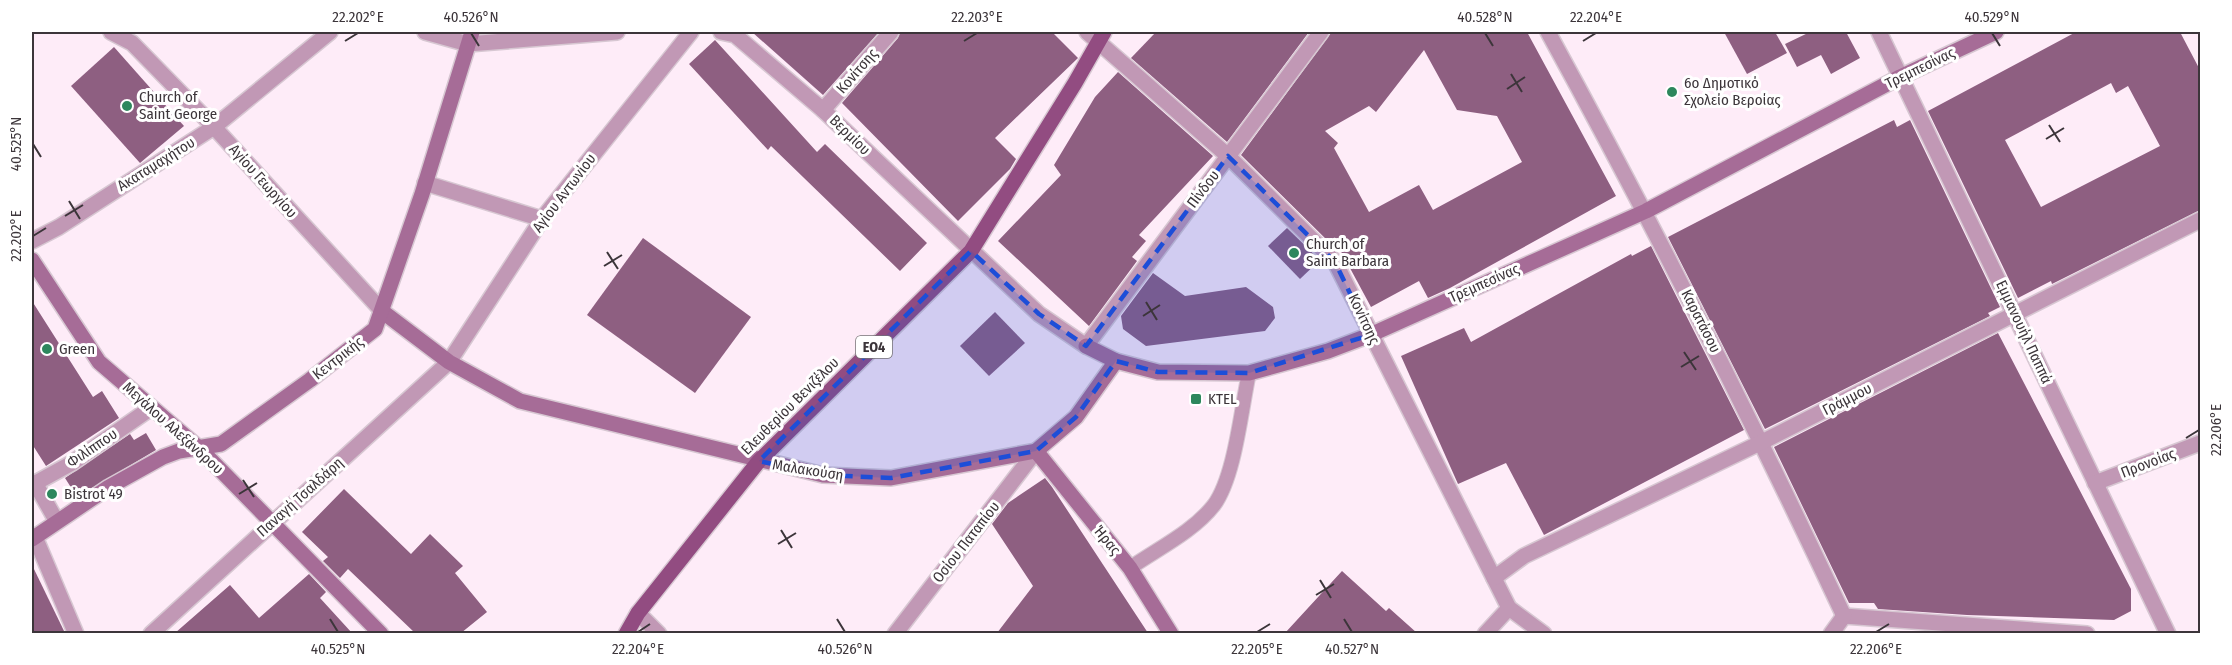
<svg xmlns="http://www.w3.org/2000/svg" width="2232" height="665" viewBox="0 0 2232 665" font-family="'Fira Sans Condensed',sans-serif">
<rect width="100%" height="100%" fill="#feecf8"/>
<g fill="#8e5f81" fill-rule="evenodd">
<polygon points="752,32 879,32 823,95"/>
<polygon points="900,32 1052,32 1078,58 995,138 1016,159 1010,169 958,221 842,103 898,38"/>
<polygon points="1156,32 1309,32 1227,142 1131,58"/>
<polygon points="1724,32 1775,32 1787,53 1747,74"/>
<polygon points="1810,32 1846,32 1860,58 1831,74 1821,55 1797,67 1785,44"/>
<path d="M2076 32H2180L2200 70V210L2052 284 2051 281 2018 298 1928 111ZM2111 83 2116 93 2128 86 2160 146 2041 207 2005 140Z"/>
<path d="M1331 33 1527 32 1616 196 1450 288 1428 298 1419 281 1371 307 1337 244 1334 247 1241 155ZM1424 50 1457 110 1497 116 1522 162 1433 210 1419 185 1369 212 1334 148 1338 143 1325 131 1369 106 1376 112Z"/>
<polygon points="715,40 817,152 825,144 927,243 900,271 771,146 768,150 689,64"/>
<polygon points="114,47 184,126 140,163 71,86"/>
<polygon points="1118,72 1213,156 1139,235 1146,241 1132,257 1137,261 1089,326 998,241 1061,175 1054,165 1095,97"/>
<polygon points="1894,120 1897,127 1910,120 2000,307 1988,313 1990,316 1765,429 1668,237"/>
<polygon points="1287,228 1320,260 1300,279 1268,246"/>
<polygon points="643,238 751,317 695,393 587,315"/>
<polygon points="1651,246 1744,430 1544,535 1506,463 1458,484 1401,356 1464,328 1471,342 1631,254 1632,256"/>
<polygon points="1153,273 1185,296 1246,287 1273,307 1275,318 1265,331 1146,346 1123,329 1121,316"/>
<polygon points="32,301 93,397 102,391 119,418 46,466 32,444"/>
<polygon points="995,312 1025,343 989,376 960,346"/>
<polygon points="1998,333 2131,589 2131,611 2114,620 1967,615 1878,609 1874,603 1849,603 1774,447"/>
<polygon points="146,433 156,450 77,497 65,478 130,434 134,440"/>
<polygon points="1045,478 1052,487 1148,633 997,633 1033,586 992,524 1008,503"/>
<polygon points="344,489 411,554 430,534 463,566 455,573 487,612 461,633 415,633 348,569 340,578 323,561 328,557 302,532"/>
<polygon points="32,565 65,633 32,633"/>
<polygon points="1342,571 1386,611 1389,608 1417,633 1285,633"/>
<polygon points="309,574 326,592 320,598 352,633 175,633 230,585 259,618"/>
</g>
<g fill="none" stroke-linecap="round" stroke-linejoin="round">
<defs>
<path id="lane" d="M1130 568C1157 549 1193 532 1214 505 1235 476 1241 410 1249 373"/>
<g id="street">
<polyline points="111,32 132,43 214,127 383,312"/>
<polyline points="425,32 468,44 617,32"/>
<polyline points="721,32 735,35 823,110 1039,314 1086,346 1321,32"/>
<polyline points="1087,32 1228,156 1335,262 1509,608 1544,634"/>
<path d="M1548 32C1653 224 1751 418 1844 616"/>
<polyline points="1879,32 2168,634"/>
<polyline points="823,110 891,32"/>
<polyline points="425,183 542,219"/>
<polyline points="32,241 59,227 214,127 330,32"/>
<polyline points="35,483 56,520"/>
<polyline points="2095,483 2200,443"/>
<polyline points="32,485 72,463 151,408"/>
<polyline points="35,537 76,634"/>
<polyline points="1494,578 1524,556 1762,442 2200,220"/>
<polyline points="638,613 659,634"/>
<polyline points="1844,616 2087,634"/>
<polyline points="151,634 449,362 542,219 691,32"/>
<polyline points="895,634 1036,451"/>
<polyline points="1485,634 1509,608"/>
<polyline points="1831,634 1844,616"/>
</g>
<g id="secondary">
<polyline points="32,260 99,362 200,449 381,634"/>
<polyline points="383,312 449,362 520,401 823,475 891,478 1036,451 1076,417 1116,361"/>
<polyline points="1086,346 1116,361 1158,372 1249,373 1328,351 1370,335 1646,211 1900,77 1996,32"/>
<polyline points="1036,451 1130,568 1171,634"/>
<polyline points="32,539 109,487 163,457 179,451 221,444 310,380 375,329 422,194 472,32"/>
</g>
<polyline id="primary" points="626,634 638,613 759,461 971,251 1075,83 1104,32"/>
</defs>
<use href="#lane" stroke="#d7c7d2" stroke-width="16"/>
<use href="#street" stroke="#d7c7d2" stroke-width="18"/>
<use href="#secondary" stroke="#d7c7d2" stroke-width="18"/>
<use href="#primary" stroke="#d7c7d2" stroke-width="18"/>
<use href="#lane" stroke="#c198b5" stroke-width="14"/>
<use href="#street" stroke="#c198b5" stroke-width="15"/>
<use href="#secondary" stroke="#a66c97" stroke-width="15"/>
<use href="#primary" stroke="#924c81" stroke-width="15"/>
</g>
<path fill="#1d4ed8" fill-opacity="0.2" stroke="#1d4ed8" stroke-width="4.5" stroke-dasharray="12 8" stroke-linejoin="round" d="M1228 156 1335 262 1370 335 1249 373 1158 372 1116 361 1076 417 1036 451 891 478 823 475 759 461 971 251 1039 314 1086 346Z"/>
<path fill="none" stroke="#3c353a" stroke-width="2" d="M471 33 479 46M1485 33 1493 46M1992 33 2000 46M345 41 358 33M964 41 977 33M1583 41 1596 33M1511 74 1522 92M1507 89 1525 77M2049 125 2060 142M2046 139 2064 128M33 144 41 157M69 201 80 219M65 216 83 205M33 236 46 228M607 252 618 269M604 266 622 255M1146 302 1157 320M1143 316 1160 305M1684 352 1696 370M1681 367 1699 356M2186 438 2199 430M243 480 254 497M239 494 257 483M781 530 792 548M778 544 796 533M1320 580 1331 598M1316 595 1334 584M330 619 338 632M837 619 845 632M1344 619 1352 632M638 632 650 624M1257 632 1270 624M1876 632 1889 624"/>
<g fill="#2d875d" stroke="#fff" stroke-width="2">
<circle cx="1672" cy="92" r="6"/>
<circle cx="127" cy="106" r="6"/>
<circle cx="1294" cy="253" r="6"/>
<circle cx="47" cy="349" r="6"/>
<rect x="1190" y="393" width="12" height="12" rx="3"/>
<circle cx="52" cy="494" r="6"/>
</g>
<g text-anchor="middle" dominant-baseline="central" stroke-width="6" stroke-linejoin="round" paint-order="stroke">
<rect fill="#fff" stroke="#767275" stroke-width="1.5" x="856" y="336" width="36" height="22" rx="4.5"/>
<g font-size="14" font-weight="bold" fill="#3c353a">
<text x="874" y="347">ΕΟ4</text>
</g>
<g font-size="15" fill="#3c353a" stroke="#fff">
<text transform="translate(1920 68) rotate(-26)">Τρεμπεσίνας</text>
<text transform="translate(857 71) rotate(-49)">Κονίτσης</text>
<text transform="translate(850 135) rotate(44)">Βερμίου</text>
<text transform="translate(156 164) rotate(-32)">Ακαταμαχήτου</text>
<text transform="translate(263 181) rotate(48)">Αγίου Γεωργίου</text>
<text transform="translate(1203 189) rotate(-53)">Πίνδου</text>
<text transform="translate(564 193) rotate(-53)">Αγίου Αντωνίου</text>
<text transform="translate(1484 283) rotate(-24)">Τρεμπεσίνας</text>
<text transform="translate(1364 319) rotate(65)">Κονίτσης</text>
<text transform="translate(1701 321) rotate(63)">Καρατάσου</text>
<text transform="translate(2024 332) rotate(65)">Εμμανουήλ Παππά</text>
<text transform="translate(338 358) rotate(-38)">Κεντρικής</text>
<text transform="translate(1847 399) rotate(-27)">Γράμμου</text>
<text transform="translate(790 406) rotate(-45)">Ελευθερίου Βενιζέλου</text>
<text transform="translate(173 428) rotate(42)">Μεγάλου Αλεξάνδρου</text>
<text transform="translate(92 448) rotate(-34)">Φιλίππου</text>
<text transform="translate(2148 463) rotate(-21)">Προνοίας</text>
<text transform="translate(808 470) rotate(9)">Μαλακούση</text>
<text transform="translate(300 497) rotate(-42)">Παναγή Τσαλδάρη</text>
<text transform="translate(1107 540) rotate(51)">Ήρας</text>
<text transform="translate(966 542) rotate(-52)">Οσίου Παταπίου</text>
</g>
<g font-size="15" fill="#3c353a" stroke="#fff" text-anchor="start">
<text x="1684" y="83">6ο Δημοτικό<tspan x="1684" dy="17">Σχολείο Βεροίας</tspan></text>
<text x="139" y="97">Church of<tspan x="139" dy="17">Saint George</tspan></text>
<text x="1306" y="244">Church of<tspan x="1306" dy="17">Saint Barbara</tspan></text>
<text x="59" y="349">Green</text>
<text x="1208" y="399">KTEL</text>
<text x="64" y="494">Bistrot 49</text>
</g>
</g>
<rect width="2232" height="665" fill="none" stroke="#ffffff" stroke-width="66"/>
<rect x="33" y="33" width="2166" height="599" fill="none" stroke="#3c353a" stroke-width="2"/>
<g font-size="15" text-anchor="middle" fill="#3c353a">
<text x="358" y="22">22.202°E</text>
<text x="471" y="22">40.526°N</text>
<text x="977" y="22">22.203°E</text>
<text x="1485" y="22">40.528°N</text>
<text x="1596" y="22">22.204°E</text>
<text x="1992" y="22">40.529°N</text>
<text transform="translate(16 144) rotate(-90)" y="5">40.525°N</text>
<text transform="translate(16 236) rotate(-90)" y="5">22.202°E</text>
<text transform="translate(2216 430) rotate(-90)" y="5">22.206°E</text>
<text x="338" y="654">40.525°N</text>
<text x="638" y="654">22.204°E</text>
<text x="845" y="654">40.526°N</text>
<text x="1257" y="654">22.205°E</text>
<text x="1352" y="654">40.527°N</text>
<text x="1876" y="654">22.206°E</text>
</g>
</svg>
